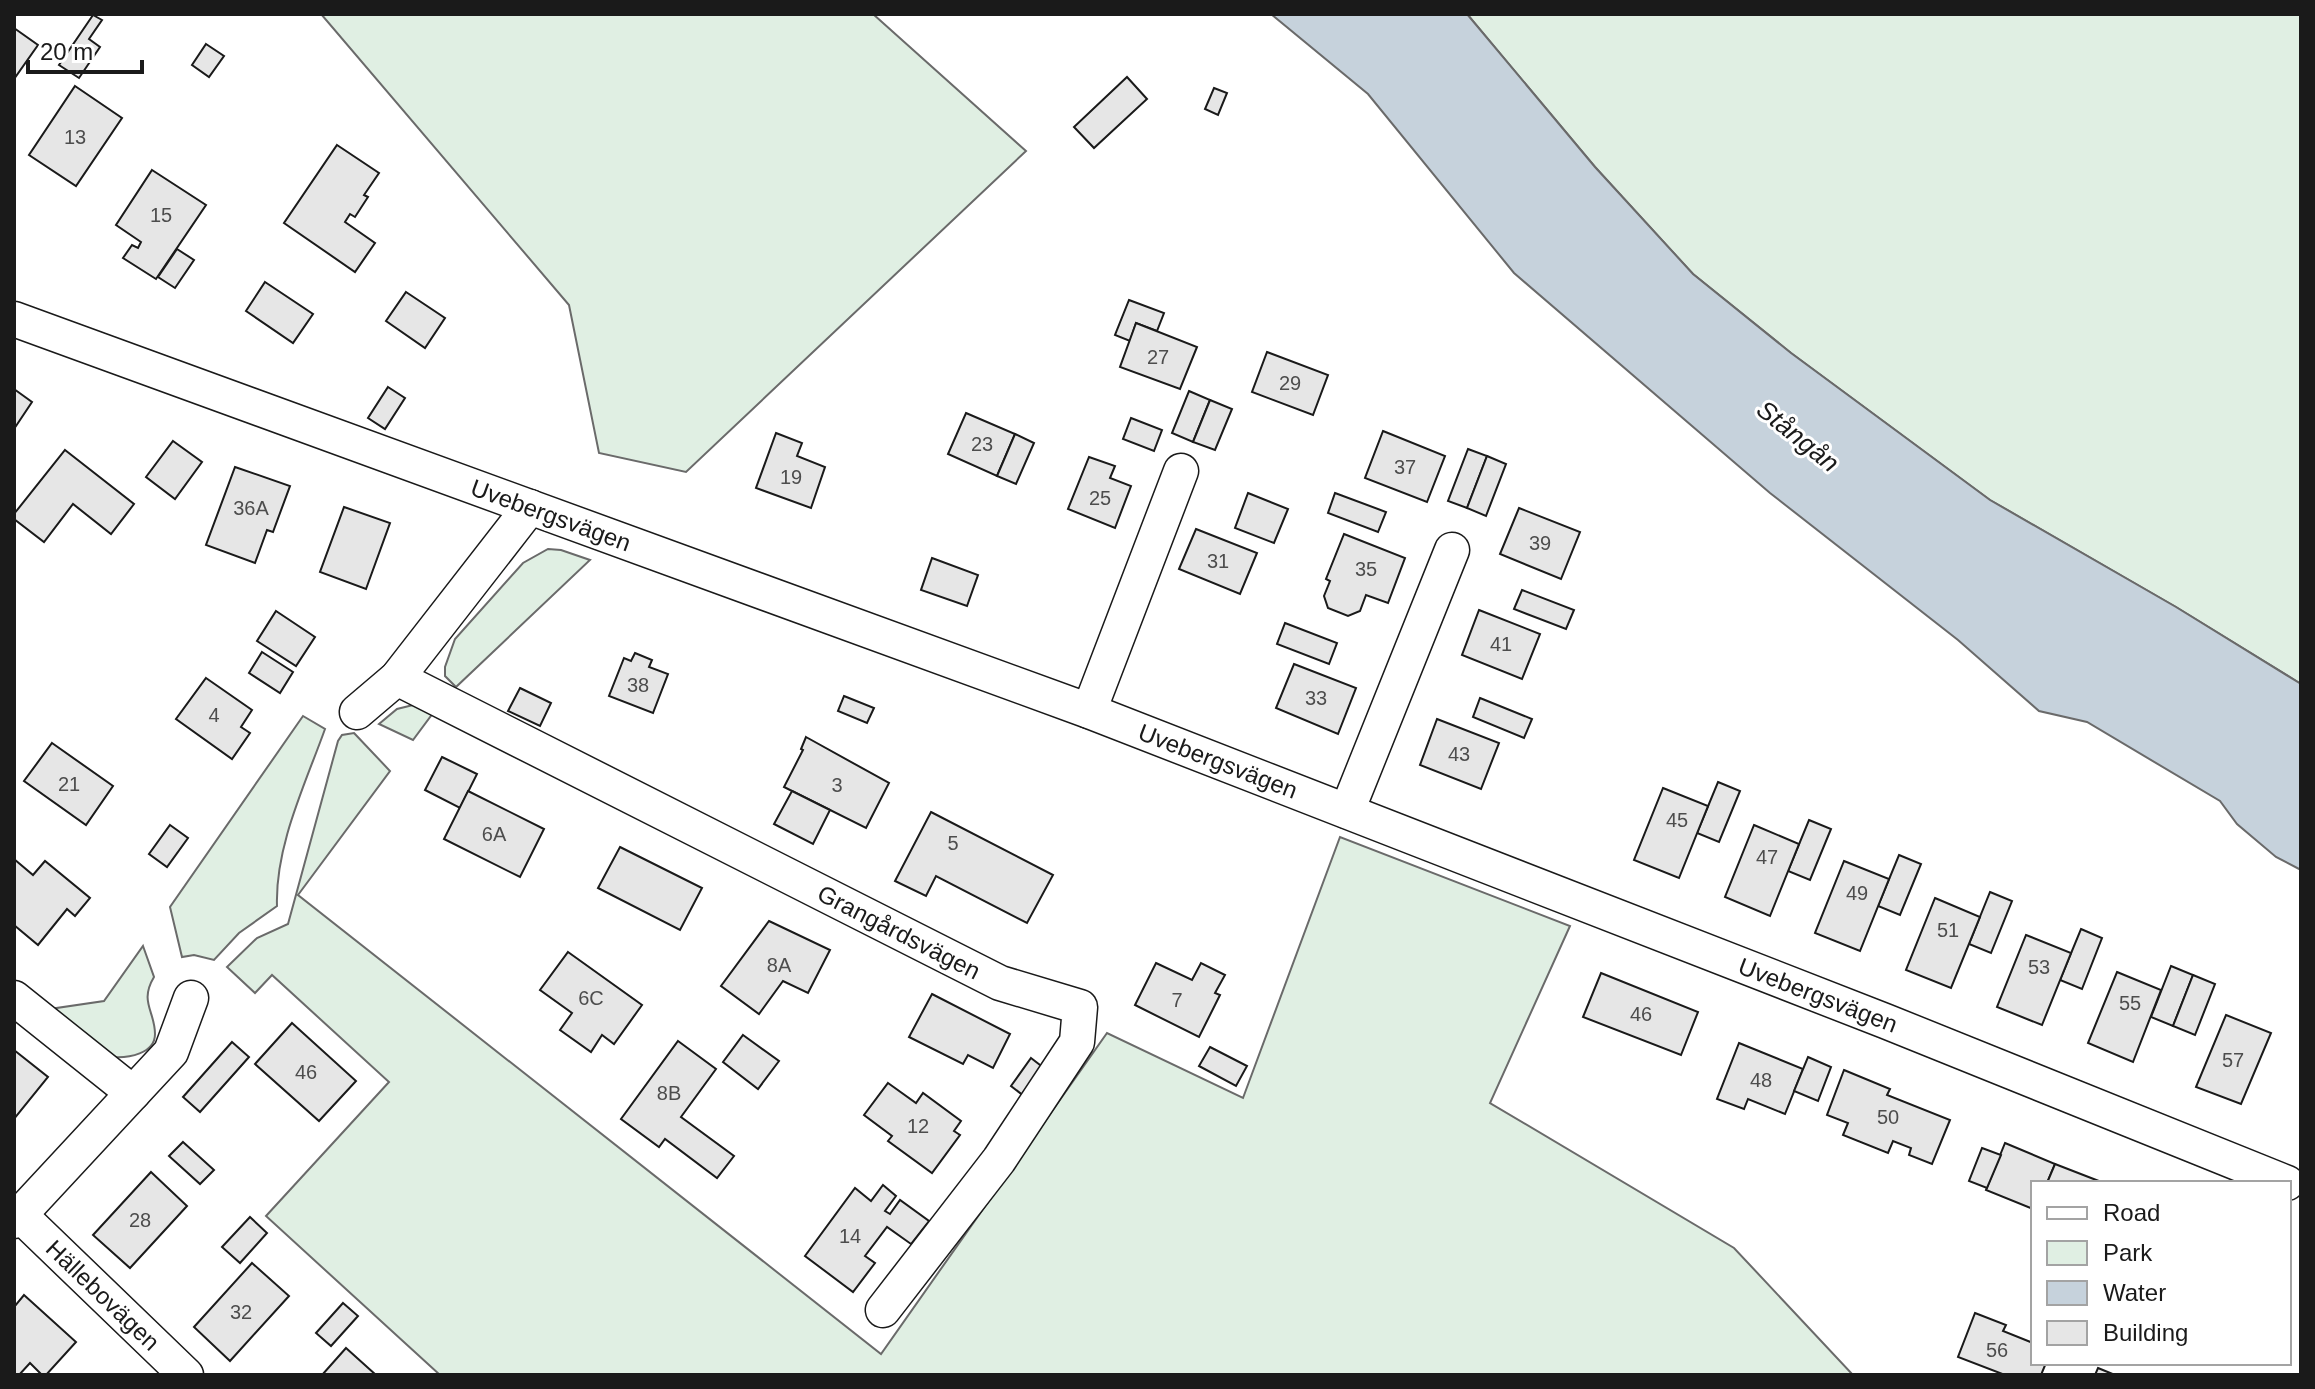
<svg xmlns="http://www.w3.org/2000/svg" width="2315" height="1389" viewBox="0 0 2315 1389" font-family="Arial,sans-serif">
<rect width="100%" height="100%" fill="#fff"/>
<g fill="#e0efe3" stroke="#6a6a6a" stroke-width="2">
<polygon points="321,14 873,14 1026,151 686,472 599,453 569,305"/>
<polygon points="1467,14 2301,14 2301,684 2176,607 1990,500 1791,353 1693,274 1595,167"/>
<polygon points="548,549 561,550 590,560 456,687 445,676 445,667 455,639 523,563"/>
<polygon points="417,704 433,713 413,740 379,724 397,709"/>
<path d="M303 716 325 729C305 785 275 846 277 906L239 933 214 960 194 955 182 957 170 907Z"/>
<polygon points="354,733 390,771 298,895 881,1354 1107,1033 1243,1098 1340,837 1570,926 1490,1103 1734,1248 1853,1375 440,1375 266,1216 389,1082 272,975 255,993 227,967 257,938 288,924 338,741 342,735"/>
<path d="M143 946 154 977C139 1002 155 1011 155 1034 155 1054 128 1058 113 1057L50 1009 104 1001Z"/>
</g>
<polygon fill="#c6d2dc" stroke="#6a6a6a" stroke-width="2" points="1271,14 1467,14 1595,167 1693,274 1791,353 1990,500 2176,607 2301,684 2301,870 2276,857 2237,824 2220,801 2087,722 2039,711 1958,640 1770,493 1514,273 1368,94"/>
<g fill="#e6e6e6" stroke="#1a1a1a" stroke-width="2">
<polygon points="93,15 102,20 89,39 100,47 79,78 59,65"/>
<polygon points="14,28 38,45 14,79"/>
<polygon points="206,44 224,56 209,77 192,65"/>
<polygon points="1127,77 1147,99 1094,148 1074,127"/>
<polygon points="75,86 122,118 76,186 29,155"/>
<polygon points="1214,88 1227,93 1218,115 1205,109"/>
<polygon points="337,145 379,173 364,195 368,197 355,217 350,214 345,222 375,243 355,272 284,223"/>
<polygon points="152,170 206,205 156,279 123,258 132,245 138,248 141,242 116,225"/>
<polygon points="177,249 194,260 175,288 158,277"/>
<polygon points="265,282 313,314 293,343 246,311"/>
<polygon points="406,292 445,318 425,348 386,321"/>
<polygon points="1129,300 1164,313 1157,331 1136,323 1130,341 1115,335"/>
<polygon points="1136,323 1197,347 1180,389 1120,367"/>
<polygon points="1267,352 1328,375 1313,415 1252,392"/>
<polygon points="388,387 405,398 385,429 368,418"/>
<polygon points="14,389 32,402 14,429"/>
<polygon points="1189,391 1210,400 1193,442 1172,433"/>
<polygon points="1210,400 1232,409 1215,450 1193,442"/>
<polygon points="966,413 1015,434 997,476 948,454"/>
<polygon points="1131,418 1162,430 1154,451 1123,439"/>
<polygon points="1383,431 1445,456 1427,502 1365,478"/>
<polygon points="776,433 802,443 797,456 825,467 811,508 756,488"/>
<polygon points="1015,434 1034,443 1016,484 997,476"/>
<polygon points="173,441 202,462 175,499 146,477"/>
<polygon points="1468,449 1487,456 1467,508 1448,501"/>
<polygon points="65,450 134,504 111,534 73,504 44,542 14,519 14,514"/>
<polygon points="1487,456 1506,464 1486,516 1467,508"/>
<polygon points="1089,457 1115,466 1110,478 1131,486 1115,528 1068,509"/>
<polygon points="235,467 290,486 273,532 267,530 255,563 206,545"/>
<polygon points="1248,493 1288,509 1274,543 1235,528"/>
<polygon points="1335,493 1386,512 1378,532 1328,513"/>
<polygon points="344,507 390,523 366,589 320,572"/>
<polygon points="1519,508 1580,532 1561,579 1500,554"/>
<polygon points="1196,529 1257,553 1240,594 1179,569"/>
<polygon points="1344,534 1405,558 1388,603 1366,595 1360,611 1348,616 1328,608 1324,596 1330,581 1326,579"/>
<polygon points="932,558 978,575 967,606 921,590"/>
<polygon points="1522,590 1574,610 1566,629 1514,609"/>
<polygon points="1479,610 1540,634 1522,679 1462,655"/>
<polygon points="276,611 315,637 296,666 257,641"/>
<polygon points="1285,623 1337,643 1329,664 1277,644"/>
<polygon points="262,652 293,672 280,693 249,673"/>
<polygon points="635,653 652,660 649,667 668,674 653,713 609,696 624,658 631,661"/>
<polygon points="1294,664 1356,688 1338,734 1276,708"/>
<polygon points="206,678 252,710 241,727 250,733 232,759 176,719"/>
<polygon points="520,688 551,703 540,726 508,711"/>
<polygon points="844,696 874,708 867,723 838,711"/>
<polygon points="1480,698 1532,719 1524,738 1473,717"/>
<polygon points="1437,719 1499,743 1481,789 1420,765"/>
<polygon points="806,737 889,783 866,828 784,787 803,750 801,749"/>
<polygon points="52,743 113,786 86,825 24,781"/>
<polygon points="442,757 477,774 460,808 425,790"/>
<polygon points="1718,782 1740,791 1719,842 1697,833"/>
<polygon points="1663,788 1708,806 1679,878 1634,860"/>
<polygon points="468,791 544,829 520,877 444,839"/>
<polygon points="792,791 830,810 813,844 774,824"/>
<polygon points="931,812 1053,875 1027,923 936,876 926,896 895,881"/>
<polygon points="1809,820 1831,829 1810,880 1788,871"/>
<polygon points="170,825 188,838 167,867 149,854"/>
<polygon points="1754,825 1799,844 1770,916 1725,897"/>
<polygon points="620,847 702,888 680,930 598,888"/>
<polygon points="1899,855 1921,864 1900,915 1878,906"/>
<polygon points="14,859 33,875 45,861 90,898 75,916 67,909 38,945 14,925"/>
<polygon points="1844,861 1889,879 1860,951 1815,933"/>
<polygon points="1990,892 2012,901 1991,953 1969,944"/>
<polygon points="1935,898 1980,917 1951,988 1906,970"/>
<polygon points="769,921 830,950 808,993 783,981 759,1014 721,986"/>
<polygon points="2081,929 2102,938 2082,989 2060,980"/>
<polygon points="2026,935 2071,953 2042,1025 1997,1007"/>
<polygon points="568,952 642,1005 614,1044 602,1035 591,1052 560,1030 572,1013 540,990"/>
<polygon points="1156,963 1192,980 1201,963 1225,975 1215,993 1220,995 1199,1037 1135,1005"/>
<polygon points="2171,966 2193,975 2173,1026 2151,1017"/>
<polygon points="2117,972 2161,990 2133,1062 2088,1043"/>
<polygon points="1601,973 1698,1012 1681,1055 1583,1017"/>
<polygon points="2193,975 2215,984 2195,1035 2173,1026"/>
<polygon points="932,994 1010,1034 993,1068 968,1055 963,1064 909,1037"/>
<polygon points="2226,1015 2271,1033 2241,1104 2196,1087"/>
<polygon points="292,1023 356,1081 319,1121 255,1064"/>
<polygon points="743,1035 779,1061 758,1089 723,1062"/>
<polygon points="678,1041 716,1069 681,1117 734,1156 717,1178 665,1139 659,1147 621,1119"/>
<polygon points="232,1042 249,1057 200,1112 183,1097"/>
<polygon points="1739,1043 1803,1069 1785,1114 1748,1099 1744,1109 1717,1099"/>
<polygon points="1210,1047 1247,1066 1236,1086 1199,1066"/>
<polygon points="14,1050 48,1077 14,1119"/>
<polygon points="1808,1057 1831,1067 1818,1101 1794,1091"/>
<polygon points="1031,1058 1049,1072 1029,1100 1011,1086"/>
<polygon points="1844,1070 1890,1089 1887,1095 1950,1120 1932,1164 1909,1155 1911,1148 1893,1141 1888,1153 1843,1135 1848,1123 1827,1115"/>
<polygon points="888,1083 916,1103 923,1093 961,1121 954,1131 960,1135 932,1173 888,1141 892,1136 864,1115"/>
<polygon points="183,1142 214,1170 200,1184 169,1156"/>
<polygon points="2005,1143 2055,1164 2047,1183 2033,1183 2033,1209 1986,1190"/>
<polygon points="1982,1148 2001,1155 1987,1188 1969,1181"/>
<polygon points="2055,1164 2104,1183 2047,1183"/>
<polygon points="151,1172 187,1206 130,1268 93,1235"/>
<polygon points="883,1185 896,1196 885,1211 890,1214 900,1200 929,1221 911,1244 887,1227 865,1256 875,1263 853,1292 805,1256 855,1188 871,1201"/>
<polygon points="250,1217 267,1233 240,1263 222,1247"/>
<polygon points="252,1263 289,1296 230,1361 194,1327"/>
<polygon points="24,1295 76,1342 46,1375 42,1375 30,1363 19,1375 14,1375 14,1307"/>
<polygon points="343,1303 358,1316 331,1346 316,1333"/>
<polygon points="1975,1313 2006,1325 2003,1331 2033,1343 2033,1363 2046,1363 2041,1375 2005,1375 1958,1357"/>
<polygon points="346,1348 376,1375 322,1375"/>
<polygon points="2098,1368 2115,1375 2095,1375"/>
</g>
<g fill="none" stroke-linecap="round" stroke-linejoin="round">
<defs>
<g id="minor">
<polyline points="14,319 1089,711 1885,1021 2287,1183"/>
<polyline points="397,678 1000,983 1080,1007 1077,1042 999,1160 883,1310"/>
<polyline points="1089,711 1181,471"/>
<polyline points="357,712 397,678 530,507"/>
<polyline points="1347,811 1452,550"/>
<polyline points="14,998 133,1093"/>
<polyline points="20,1215 186,1375"/>
<polyline points="14,1221 171,1052 191,998"/>
</g>
</defs>
<use href="#minor" stroke="#1a1a1a" stroke-width="37"/>
<use href="#minor" stroke="#fff" stroke-width="34"/>
</g>
<g text-anchor="middle" dominant-baseline="central" stroke-width="6" stroke-linejoin="round" paint-order="stroke">
<g font-size="20" fill="#4d4d4d">
<text x="75" y="137">13</text>
<text x="161" y="215">15</text>
<text x="1158" y="357">27</text>
<text x="1290" y="383">29</text>
<text x="982" y="444">23</text>
<text x="1405" y="467">37</text>
<text x="791" y="477">19</text>
<text x="1100" y="498">25</text>
<text x="251" y="508">36A</text>
<text x="1540" y="543">39</text>
<text x="1218" y="561">31</text>
<text x="1366" y="569">35</text>
<text x="1501" y="644">41</text>
<text x="638" y="685">38</text>
<text x="1316" y="698">33</text>
<text x="214" y="715">4</text>
<text x="1459" y="754">43</text>
<text x="69" y="784">21</text>
<text x="837" y="785">3</text>
<text x="1677" y="820">45</text>
<text x="494" y="834">6A</text>
<text x="953" y="843">5</text>
<text x="1767" y="857">47</text>
<text x="1857" y="893">49</text>
<text x="1948" y="930">51</text>
<text x="779" y="965">8A</text>
<text x="2039" y="967">53</text>
<text x="591" y="998">6C</text>
<text x="1177" y="1000">7</text>
<text x="2130" y="1003">55</text>
<text x="1641" y="1014">46</text>
<text x="2233" y="1060">57</text>
<text x="306" y="1072">46</text>
<text x="1761" y="1080">48</text>
<text x="669" y="1093">8B</text>
<text x="1888" y="1117">50</text>
<text x="918" y="1126">12</text>
<text x="140" y="1220">28</text>
<text x="850" y="1236">14</text>
<text x="241" y="1312">32</text>
<text x="1997" y="1350">56</text>
</g>
<g font-size="24" fill="#1a1a1a" stroke="#fff">
<text transform="translate(551 515) rotate(20)">Uvebergsvägen</text>
<text transform="translate(1218 761) rotate(21)">Uvebergsvägen</text>
<text transform="translate(899 932) rotate(27)">Grangårdsvägen</text>
<text transform="translate(1818 995) rotate(21)">Uvebergsvägen</text>
<text transform="translate(103 1295) rotate(44)">Hällebovägen</text>
</g>
<g font-size="26" font-style="italic" fill="#1a1a1a" stroke="#fff">
<text transform="translate(1798 436) rotate(39)">Stångån</text>
</g>
</g>
<rect width="2315" height="1389" fill="none" stroke="#1a1a1a" stroke-width="32"/>
<rect x="2031" y="1181" width="260" height="184" fill="#ffffff" stroke="#a3a3a3" stroke-width="2"/>
<rect x="2047" y="1207" width="40" height="12" fill="#ffffff" stroke="#a3a3a3" stroke-width="2"/>
<text x="2103" y="1221" font-size="24" fill="#1a1a1a">Road</text>
<rect x="2047" y="1241" width="40" height="24" fill="#e0efe3" stroke="#a3a3a3" stroke-width="2"/>
<text x="2103" y="1261" font-size="24" fill="#1a1a1a">Park</text>
<rect x="2047" y="1281" width="40" height="24" fill="#c6d2dc" stroke="#a3a3a3" stroke-width="2"/>
<text x="2103" y="1301" font-size="24" fill="#1a1a1a">Water</text>
<rect x="2047" y="1321" width="40" height="24" fill="#e6e6e6" stroke="#a3a3a3" stroke-width="2"/>
<text x="2103" y="1341" font-size="24" fill="#1a1a1a">Building</text>
<path d="M28 60v12h114v-12" fill="none" stroke="#1a1a1a" stroke-width="4"/>
<text x="40" y="60" font-size="24" fill="#1a1a1a" stroke="#ffffff" stroke-width="6" paint-order="stroke">20 m</text>
</svg>
